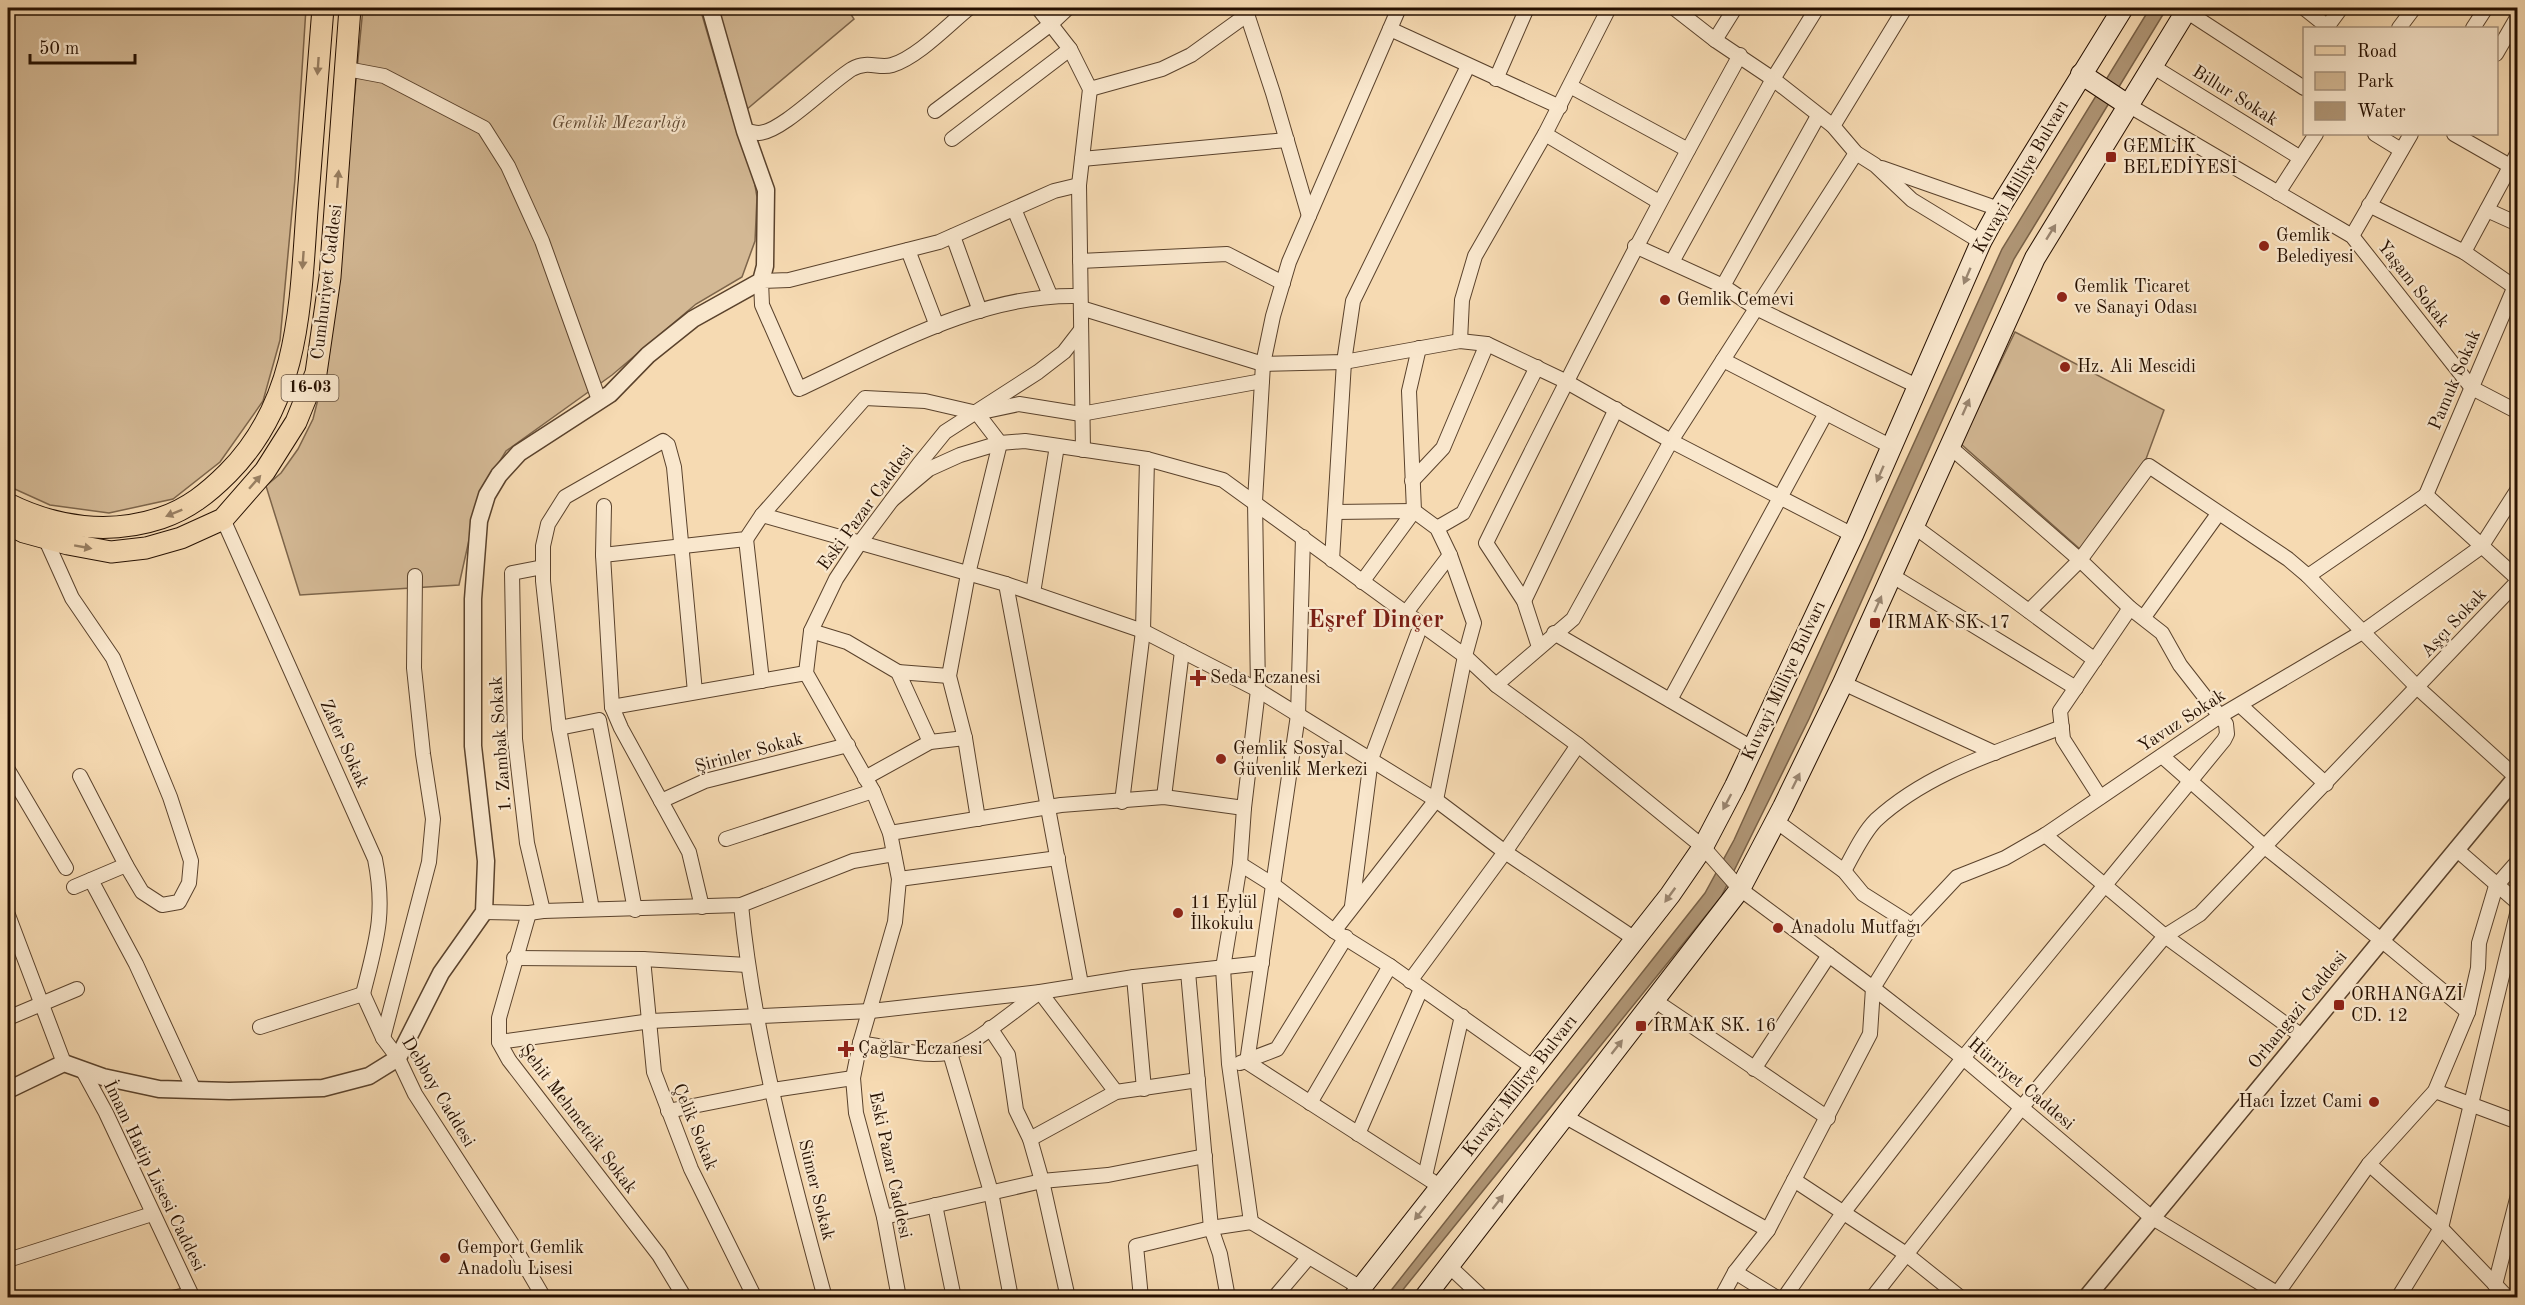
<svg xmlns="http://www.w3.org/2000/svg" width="2525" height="1305" viewBox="0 0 2525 1305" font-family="'Old Standard TT',serif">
<rect width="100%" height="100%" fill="#f6dab2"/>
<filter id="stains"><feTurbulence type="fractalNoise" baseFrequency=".00333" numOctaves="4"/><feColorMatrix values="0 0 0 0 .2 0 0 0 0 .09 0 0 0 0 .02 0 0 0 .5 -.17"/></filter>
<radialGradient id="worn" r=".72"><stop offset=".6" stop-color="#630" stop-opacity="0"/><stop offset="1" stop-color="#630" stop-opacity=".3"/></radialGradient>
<g fill="#d3b894" stroke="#7c644a" stroke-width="1.5">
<polygon points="8,8 306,8 295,179 280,340 263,401 220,462 173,499 109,513 50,505 8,486"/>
<polygon points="363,8 700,8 727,100 751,162 757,197 755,241 742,277 696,304 612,375 506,451 479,495 459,585 300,595 266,486 281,473 298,449 313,419 329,356"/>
<polygon points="718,8 847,8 854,19 746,110"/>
<polygon points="2015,332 2164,410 2146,459 2081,550 1961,444"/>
</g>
<polygon fill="#af9575" stroke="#786046" stroke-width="1.5" points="2150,8 2167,8 2014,259 1809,719 1721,897 1397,1297 1385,1298 1705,893 1734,840 2002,249"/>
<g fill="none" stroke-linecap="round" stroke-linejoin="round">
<defs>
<g id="minor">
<polyline points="1038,8 1070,49 1090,89 1079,185 1083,450"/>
<polyline points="1245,8 1273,93 1309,216"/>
<polyline points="1674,8 1715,40 1773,79 1833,126 1856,153 1875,165 1912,200 1981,242"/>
<polyline points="2304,8 2329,28"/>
<polyline points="2186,11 2304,88"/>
<polyline points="2327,27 2341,8"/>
<polyline points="2399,28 2414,8"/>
<polyline points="2473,28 2486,8"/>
<polyline points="1390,29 1560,107"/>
<polyline points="1715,40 1735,8"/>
<polyline points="2496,54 2518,16"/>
<polyline points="2152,66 2299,157"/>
<polyline points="347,69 384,76 484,128 508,166 542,241 599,400"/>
<polyline points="1496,79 1527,8"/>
<polyline points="1570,86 1688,150"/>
<polyline points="1090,89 1162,69 1191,55 1248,14"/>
<polyline points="2128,105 2352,236 2472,388 2518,412"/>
<polyline points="935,111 1051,24 1068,8"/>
<polyline points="1833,126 1905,8"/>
<path d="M745 131C749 131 754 133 759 133 782 132 829 83 852 69 868 60 879 69 892 65 918 57 948 25 969 8"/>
<polyline points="1545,134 1659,202"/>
<polyline points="2375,134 2401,150"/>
<polyline points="2454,134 2510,166"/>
<polyline points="952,139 1070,49"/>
<polyline points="1082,159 1287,140"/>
<polyline points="1882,168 1999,209"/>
<path d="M1079 185 1054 191 939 242 789 280 761 281 762 305 799 389C887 348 981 293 1080 296"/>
<polyline points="2278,193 2316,134"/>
<polyline points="2369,205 2464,252 2513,286"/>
<polyline points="1014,209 1050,295"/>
<polyline points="2487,210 2518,224"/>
<polyline points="953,236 980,311"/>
<polyline points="2352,236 2411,134"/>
<polyline points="1635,246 1723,286 1756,308 1919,387"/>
<polyline points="908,250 937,326"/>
<polyline points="2464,252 2518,152"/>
<polyline points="1080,261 1227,254 1283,283"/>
<polyline points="1672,262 1773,79 1817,8"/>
<polyline points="1723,286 1818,116"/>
<polyline points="1081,308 1263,364 1344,362 1460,341 1487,344 1565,381 1671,441 1853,535"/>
<polyline points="1460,341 1462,300 1475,256 1545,134 1609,8"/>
<polyline points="1723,360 1892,447"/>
<polyline points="977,413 1000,443 968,574 949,676 965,738 978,819"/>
<polyline points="1949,446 2080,560 2130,608"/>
<polyline points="1412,481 1443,448 1487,344"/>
<polyline points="2426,495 2308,576 2418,688 2516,777"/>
<polyline points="2426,495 2518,279"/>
<polyline points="2426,495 2518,579"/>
<polyline points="892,500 929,469 960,455 1000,443 1025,441 1147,459 1223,480 1465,656 1496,685 1578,745 1703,847 1740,889 1873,988 1963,1058 2151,1217 2285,1298"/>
<polyline points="604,506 603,555 612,707 621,728 689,852 702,907"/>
<polyline points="762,515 1006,584 1143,631 1258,690 1436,800 1505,852 1635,939"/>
<path d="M223 519 375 859C386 914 376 942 363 994"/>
<polyline points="1915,527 2095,660"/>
<polyline points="1437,528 1463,513 1537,367"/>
<polyline points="1303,537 1298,715 1247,1062 1441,1187"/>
<polyline points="45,538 72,598 113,658 170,797 191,861 189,883 179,902 162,905 142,892 126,865 74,887"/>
<polyline points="746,539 762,681"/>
<polyline points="603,555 746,539 762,515 865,398 925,401 977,413 1019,404 1081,414 1262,381"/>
<polyline points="1332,560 1344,362 1353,301 1468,66"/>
<polyline points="1891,575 2076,688"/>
<polyline points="1362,582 1414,511 1409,391 1419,348"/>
<polyline points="1006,584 1081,984"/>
<polyline points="1033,593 1057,446"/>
<polyline points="1524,601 1616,409"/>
<polyline points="2029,611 2080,560 2149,466 2288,559 2308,576"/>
<polyline points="1405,614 1450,555"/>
<polyline points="2144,617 2218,514"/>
<polyline points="811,631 847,642 898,672 930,742"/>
<polyline points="1554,633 1752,748"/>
<path d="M1539 647 1524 601 1486 543C1567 378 1651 216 1740 55"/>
<polyline points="898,672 949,676"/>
<polyline points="1843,683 1995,753"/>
<polyline points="1496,685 1573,619 1671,441 1856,153"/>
<polyline points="1670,700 1826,413"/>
<polyline points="2240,705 2326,784"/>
<polyline points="612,707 806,673"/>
<polyline points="559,728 599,720 635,910"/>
<polyline points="2162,756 2265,847 2380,939 2468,1012"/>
<polyline points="8,770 66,868"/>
<polyline points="80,776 126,865"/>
<polyline points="865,778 930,742 965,738"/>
<polyline points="1164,797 1182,651"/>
<polyline points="661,801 705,781 848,745"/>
<polyline points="1122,802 1143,631 1147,459"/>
<polyline points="1776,821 1844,871 1863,894 1912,925"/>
<polyline points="890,833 1061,805 1164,797 1244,808"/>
<polyline points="2045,835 2165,936 2303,1037"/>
<polyline points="726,839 873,791"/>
<polyline points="2456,849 2518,903"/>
<polyline points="1240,864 1275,886 1334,931 1390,966 1534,1068"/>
<path d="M1844 871C1853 855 1863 833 1876 820 1928 772 1998 752 2062 727"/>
<polyline points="899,879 1058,858"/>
<polyline points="91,880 136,964 194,1090"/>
<path d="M741 905C754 1038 790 1169 825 1298"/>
<polyline points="1352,906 1371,759 1421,625"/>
<polyline points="592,909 559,728 543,581 543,546 548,524 565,497 663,441 668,445 674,467 695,692"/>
<polyline points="543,911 527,843 515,739 512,573 543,567"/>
<polyline points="484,912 529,913 543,911 741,905 853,861 894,854"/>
<polyline points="529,913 499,1018 499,1042 509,1060 659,1255 685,1298"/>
<polyline points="8,915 64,1063"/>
<polyline points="1334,931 1436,800 1465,656 1474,623 1450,555 1437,528 1414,511 1335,512"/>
<polyline points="514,958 643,959 747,965"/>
<polyline points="643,959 654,1072 691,1169 755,1298"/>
<polyline points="1188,972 1211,1228 1220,1254 1228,1298"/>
<polyline points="1134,977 1144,1089"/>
<polyline points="1410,981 1505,852 1578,745"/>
<polyline points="363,994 383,1038 398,1058 415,1094 519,1255 544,1298"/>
<polyline points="1654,1000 1828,1118"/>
<polyline points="8,1018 77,989"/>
<polyline points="260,1027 363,994"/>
<polyline points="990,1028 1008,1055 1016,1110 1030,1139 1042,1181 1068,1298"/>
<polyline points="383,1038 429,862 433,819 423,754 414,668 415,576"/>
<polyline points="499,1042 651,1021 871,1011 1040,992 1134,977 1262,963"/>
<path d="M860 1043C887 1047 920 1057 947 1053 969 1049 1020 1006 1040 992L1116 1092"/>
<polyline points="950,1053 991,1192 1011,1298"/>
<polyline points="1240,1063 1277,1049 1346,937"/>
<polyline points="82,1069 106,1113 193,1298"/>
<polyline points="1754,1069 1829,955"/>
<polyline points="2435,1091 2518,1122"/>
<polyline points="1310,1103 1390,966"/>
<polyline points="668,1111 773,1090 853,1078"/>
<polyline points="1564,1116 1768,1230"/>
<polyline points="1358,1134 1421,989"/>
<polyline points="1030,1139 1116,1092 1198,1080"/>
<polyline points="2369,1164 2441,1228 2508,1298"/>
<polyline points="1425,1176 1462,1016"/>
<polyline points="1794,1180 1906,1254 1961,1298"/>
<polyline points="935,1205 954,1298"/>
<polyline points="884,1217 1042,1181 1108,1175 1205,1156"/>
<polyline points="1251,1222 1361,1288"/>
<polyline points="8,1260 152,1214"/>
<polyline points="1449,1266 1483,1298"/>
<polyline points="1735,1272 1777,1298"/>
<polyline points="2495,1285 2518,1195"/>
<polyline points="172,1298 191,1294"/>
<polyline points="899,1298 884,1217 856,1113 853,1078 860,1043 895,922 899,879 890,833 873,791 806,673 811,631 836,579 859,544 919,464 945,432 1038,372 1064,352 1081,330"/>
<polyline points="1141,1298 1136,1246 1211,1228 1251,1222 1229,1064 1223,968 1240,864 1244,808 1258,690 1255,501 1263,364 1273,316 1289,262 1399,8"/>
<polyline points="1274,1298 1308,1258"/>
<polyline points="1721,1298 1735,1272 1768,1230 1870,1034 1873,988 1912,925 1957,877 2005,858 2045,835 2220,716 2364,631 2481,547 2518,489"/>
<polyline points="1784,1298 1843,1213 1963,1058 2224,740 2227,734 2226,724 2180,665 2162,633 2130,608 2060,711 2063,739 2100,797"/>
<polyline points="1872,1298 2022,1107 2165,936 2200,914 2518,581"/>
<polyline points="2274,1298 2369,1164 2435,1091 2468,1012 2478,968 2479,943 2496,886 2518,861"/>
<polyline points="2398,1298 2441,1228 2518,910"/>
</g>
<g id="tertiary">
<polyline points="8,1090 64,1063 103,1077 159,1089 229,1091 323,1088 369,1076 398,1058 441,973 484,912 486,861 473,746 473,599 479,521 487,495 499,475 519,453 610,394 648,355 693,319 761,281 765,266 766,190 745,131 710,8"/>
<polyline points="2086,1298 2518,775"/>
</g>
<g id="secondary">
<polyline points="2081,74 2128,105"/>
<polyline points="1353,1298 1670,895 1703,847 1735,786 1853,535 1981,242 1999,209 2123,8"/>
<polyline points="1424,1298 1740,889 1783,807 1843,683 2035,258 2188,8"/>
</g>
<g id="primary">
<path d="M8 504C56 528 110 535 161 518 188 509 208 493 228 473 303 398 300 296 308 197 313 134 318 71 323 8"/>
<polyline points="8,524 24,532 68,544 111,552 146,548 181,538 223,519 265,471 296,422 316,373 330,277 350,8"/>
</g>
</defs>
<use href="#minor" stroke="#5a422c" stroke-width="16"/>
<use href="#tertiary" stroke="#5a422c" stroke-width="19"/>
<use href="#secondary" stroke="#261000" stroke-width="22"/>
<use href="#primary" stroke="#261000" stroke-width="23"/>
<use href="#minor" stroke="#f9e7cd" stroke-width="14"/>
<use href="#tertiary" stroke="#f9e7cd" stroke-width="16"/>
<use href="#secondary" stroke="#f9e7cd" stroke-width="20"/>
<use href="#primary" stroke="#f6dab2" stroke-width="21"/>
</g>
<defs><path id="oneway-solid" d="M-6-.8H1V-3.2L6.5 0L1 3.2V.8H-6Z" transform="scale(1.5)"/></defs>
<g fill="#987f62">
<use href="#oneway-solid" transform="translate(318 66) rotate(94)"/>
<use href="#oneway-solid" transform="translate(338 179) rotate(-85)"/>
<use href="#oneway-solid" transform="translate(303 260) rotate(94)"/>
<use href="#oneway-solid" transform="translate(255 482) rotate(-49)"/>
<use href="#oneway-solid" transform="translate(174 513) rotate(158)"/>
<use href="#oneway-solid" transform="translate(83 547) rotate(10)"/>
</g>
<g fill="#9a8671">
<use href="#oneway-solid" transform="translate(2051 232) rotate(-58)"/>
<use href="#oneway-solid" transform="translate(1967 276) rotate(113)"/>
<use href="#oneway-solid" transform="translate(1966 407) rotate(-66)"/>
<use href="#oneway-solid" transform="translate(1880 474) rotate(114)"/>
<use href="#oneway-solid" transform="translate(1878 604) rotate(-66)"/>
<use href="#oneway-solid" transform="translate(1796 781) rotate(-64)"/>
<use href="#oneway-solid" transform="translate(1727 802) rotate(118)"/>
<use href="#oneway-solid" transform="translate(1670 895) rotate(126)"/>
<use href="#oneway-solid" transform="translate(1617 1047) rotate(-52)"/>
<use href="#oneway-solid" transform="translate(1498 1202) rotate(-52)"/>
<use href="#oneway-solid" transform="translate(1420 1213) rotate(129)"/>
</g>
<g fill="#8f2418" stroke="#f9e7cd" stroke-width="2">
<rect x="2105" y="151" width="12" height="12" rx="3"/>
<circle cx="2264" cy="246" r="6"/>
<circle cx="2062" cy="297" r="6"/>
<circle cx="1665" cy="300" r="6"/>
<circle cx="2065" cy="367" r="6"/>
<rect x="1869" y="617" width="12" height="12" rx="3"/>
<path d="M1195 669h6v6h6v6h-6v6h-6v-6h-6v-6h6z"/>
<circle cx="1221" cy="759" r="6"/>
<circle cx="1178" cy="913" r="6"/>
<circle cx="1778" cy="928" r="6"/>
<rect x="2333" y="999" width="12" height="12" rx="3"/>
<rect x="1635" y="1020" width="12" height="12" rx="3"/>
<path d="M843 1040h6v6h6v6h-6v6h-6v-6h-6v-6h6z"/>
<circle cx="2374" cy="1102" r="6"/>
<circle cx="445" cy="1258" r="6"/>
</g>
<g text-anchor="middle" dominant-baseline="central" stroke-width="4.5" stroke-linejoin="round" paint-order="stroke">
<rect fill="#f9e7cd" stroke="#65503e" stroke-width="1.5" x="281.5" y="375" width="57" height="26" rx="4.5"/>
<g font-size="16" font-weight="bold" fill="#261000">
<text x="310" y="388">16-03</text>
</g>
<g font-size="18" fill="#261000" stroke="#f9e7cd">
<text transform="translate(2235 96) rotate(32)">Billur Sokak</text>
<text transform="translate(2021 177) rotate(-60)">Kuvayi Milliye Bulvarı</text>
<text transform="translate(327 282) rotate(-83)">Cumhuriyet Caddesi</text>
<text transform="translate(2413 284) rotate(52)">Yaşam Sokak</text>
<text transform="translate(2455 380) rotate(-67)">Pamuk Sokak</text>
<text transform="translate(866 508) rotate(-54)">Eski Pazar Caddesi</text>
<text transform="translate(2454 623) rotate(-47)">Aşçı Sokak</text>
<text transform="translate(1784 681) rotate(-65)">Kuvayi Milliye Bulvarı</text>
<text transform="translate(2182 721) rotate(-33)">Yavuz Sokak</text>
<text transform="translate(344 744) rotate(66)">Zafer Sokak</text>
<text transform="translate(501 744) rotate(-94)">1. Zambak Sokak</text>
<text transform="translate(749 753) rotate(-15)">Şirinler Sokak</text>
<text transform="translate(2298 1010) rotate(-51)">Orhangazi Caddesi</text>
<text transform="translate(2021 1084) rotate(40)">Hürriyet Caddesi</text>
<text transform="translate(1520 1086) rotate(-52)">Kuvayi Milliye Bulvarı</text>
<text transform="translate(438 1092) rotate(59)">Debboy Caddesi</text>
<text transform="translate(578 1119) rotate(53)">Şehit Mehmetcik Sokak</text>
<text transform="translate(695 1127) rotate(68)">Çelik Sokak</text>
<text transform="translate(890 1165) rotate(78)">Eski Pazar Caddesi</text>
<text transform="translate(154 1176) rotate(64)">İmam Hatip Lisesi Caddesi</text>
<text transform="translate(816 1190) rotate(76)">Sümer Sokak</text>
</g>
<g font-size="18" font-style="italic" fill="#634b34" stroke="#f9e7cd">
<text x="619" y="123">Gemlik Mezarlığı</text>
</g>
<g font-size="18" fill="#261000" stroke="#f9e7cd" text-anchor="start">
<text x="2123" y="147">GEMLİK<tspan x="2123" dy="21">BELEDİYESİ</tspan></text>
<text x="2276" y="236">Gemlik<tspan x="2276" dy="21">Belediyesi</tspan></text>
<text x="2074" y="287">Gemlik Ticaret<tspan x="2074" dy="21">ve Sanayi Odası</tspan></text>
<text x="1677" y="300">Gemlik Cemevi</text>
<text x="2077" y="367">Hz. Ali Mescidi</text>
<text x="1887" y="623">IRMAK SK. 17</text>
<text x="1210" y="678">Seda Eczanesi</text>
<text x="1233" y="749">Gemlik Sosyal<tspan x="1233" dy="21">Güvenlik Merkezi</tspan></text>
<text x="1190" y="903">11 Eylül<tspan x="1190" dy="21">İlkokulu</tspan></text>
<text x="1790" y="928">Anadolu Mutfağı</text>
<text x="2351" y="995">ORHANGAZİ<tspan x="2351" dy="21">CD. 12</tspan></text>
<text x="1653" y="1026">IRMAK SK. 16</text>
<text x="858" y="1049">Çağlar Eczanesi</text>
<text x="2362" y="1102" text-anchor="end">Hacı İzzet Cami</text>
<text x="457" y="1248">Gemport Gemlik<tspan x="457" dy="21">Anadolu Lisesi</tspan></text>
</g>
<g font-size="24" font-weight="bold" fill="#7a1f14" stroke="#f9e7cd">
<text x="1376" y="621">Eşref Dinçer</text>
</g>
</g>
<rect width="2525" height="1305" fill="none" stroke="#f6dab2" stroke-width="30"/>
<rect x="9" y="9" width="2507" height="1287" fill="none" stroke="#261000" stroke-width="3"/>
<rect x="15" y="15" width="2495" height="1275" fill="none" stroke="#261000" stroke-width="1.5"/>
<rect x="2303" y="27" width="195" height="108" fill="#f9e7cd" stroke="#a5917b" stroke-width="1.5"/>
<rect x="2315" y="46" width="30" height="9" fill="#f6dab2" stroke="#a5917b" stroke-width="1.5"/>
<text x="2357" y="57" font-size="18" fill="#261000">Road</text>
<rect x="2315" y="72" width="30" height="18" fill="#d3b894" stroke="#a5917b" stroke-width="1.5"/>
<text x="2357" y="87" font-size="18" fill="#261000">Park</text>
<rect x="2315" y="102" width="30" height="18" fill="#af9575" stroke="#a5917b" stroke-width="1.5"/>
<text x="2357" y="117" font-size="18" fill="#261000">Water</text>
<path d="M30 54v9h105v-9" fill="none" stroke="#261000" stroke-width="3"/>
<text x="39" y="54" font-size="18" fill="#261000" stroke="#f9e7cd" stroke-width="4.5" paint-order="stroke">50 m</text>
<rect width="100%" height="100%" filter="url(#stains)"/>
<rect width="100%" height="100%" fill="url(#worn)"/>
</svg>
